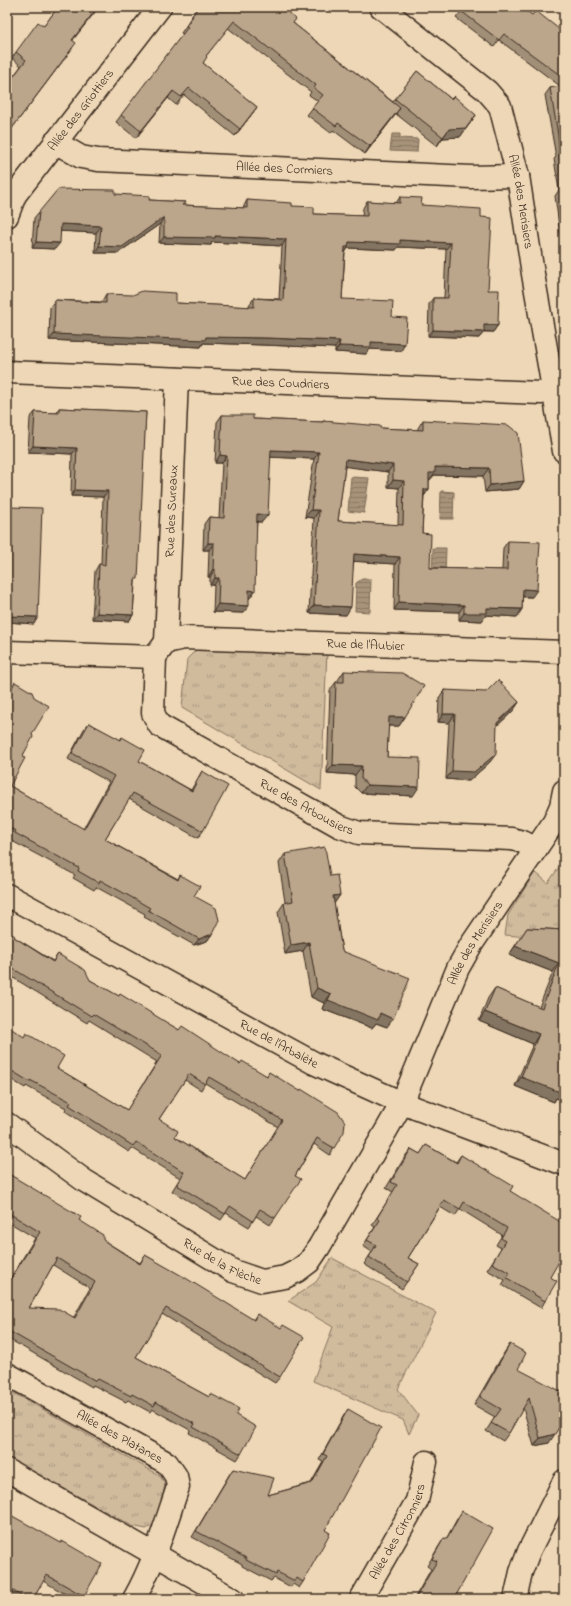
<svg xmlns="http://www.w3.org/2000/svg" width="571" height="1606" viewBox="0 0 571 1606" font-family="'Indie Flower',sans-serif">
<defs>
<pattern id="grass-tufts" width="24" height="20" patternUnits="userSpaceOnUse"><rect width="24" height="20" fill="#d0bb9d"/><path d="M3 7l-1-3M5 7V3M7 7l1-3M15 17l-1-3M17 17v-4M19 17l1-3" fill="none" stroke="#aa987f"/></pattern>
<pattern id="water-rules" width="6" height="5" patternUnits="userSpaceOnUse"><rect width="6" height="5" fill="#a7937a"/><path d="M0 2.5h6" fill="none" stroke="#897863"/></pattern>
</defs>
<rect width="100%" height="100%" fill="#edd7b6"/>
<filter id="ink" filterUnits="userSpaceOnUse"><feTurbulence type="fractalNoise" baseFrequency=".025" numOctaves="2"/><feDisplacementMap in="SourceGraphic" scale="8" xChannelSelector="R" yChannelSelector="G"/><feConvolveMatrix kernelMatrix="1 2 1 2 8 2 1 2 1" color-interpolation-filters="sRGB"/></filter>
<g filter="url(#ink)">
<g fill="url(#grass-tufts)" stroke="#86725e">
<polygon points="196,650 327,651 321,790 182,708 187,659"/>
<polygon points="564,860 564,940 505,935 508,915 535,872 548,883"/>
<polygon points="332,1258 436,1313 398,1389 418,1415 409,1434 403,1420 313,1381 333,1327 288,1301 316,1282"/>
<polygon points="7,1389 159,1475 165,1483 162,1502 154,1525 146,1529 132,1526 7,1457"/>
</g>
<g fill="url(#water-rules)" stroke="#7c6955">
<polygon points="392,134 400,134 400,138 418,139 417,152 390,151"/>
<polygon points="351,477 369,478 364,513 348,511"/>
<polygon points="441,491 454,492 453,519 440,519"/>
<polygon points="433,548 446,548 445,578 432,577"/>
<polygon points="362,579 371,579 370,612 355,611 356,583"/>
</g>
<g fill="none" stroke-linecap="round" stroke-linejoin="round">
<defs>
<g id="street">
<path id="s1" d="M381 7 487 91 500 106 518 176 533 274 564 451"/>
<path id="s2" d="M55 142 81 157 98 160 471 177 518 176"/>
<path id="s3" d="M7 216 15 195 160 7"/>
<path id="s4" d="M7 372 541 393 554 390"/>
<path id="s5" d="M166 642 155 657 153 713 159 725 339 826 359 833 512 839 523 842 536 849"/>
<path id="s6" d="M166 642 184 638 564 652"/>
<path id="s7" d="M166 642 177 379"/>
<polyline points="7,652 155,657"/>
<path id="s8" d="M7 895 314 1063 402 1103 564 1164"/>
<path id="s9" d="M7 1124 85 1181 233 1271 262 1281 285 1277 297 1271 309 1262 319 1247 402 1103 458 968 471 945 554 822 561 806 564 791"/>
<path id="s10" d="M7 1374 167 1463 176 1476 178 1487C165 1525 154 1564 134 1599"/>
<polyline points="7,1470 233,1599"/>
<path id="s11" d="M361 1599 417 1501 426 1462"/>
<polyline points="515,1599 521,1572 529,1551 564,1481"/>
</g>
</defs>
<use href="#street" stroke="#3b2a1e" stroke-width="25"/>
<use href="#street" stroke="#edd7b6" stroke-width="22"/>
</g>
<g fill="#a18f78" stroke="#3b2a1e" fill-rule="evenodd">
<polygon points="58,7 99,7 73,40 72,49 7,135 7,85 21,66 12,58 16,52 44,26"/>
<polygon points="198,7 293,23 393,102 417,71 451,99 476,115 460,137 442,138 437,146 396,114 365,154 333,130 331,133 307,115 318,101 309,95 311,92 228,28 206,56 203,63 257,107 235,136 184,95 176,105 168,98 136,138 116,122 183,34 181,33 188,23 187,23"/>
<polygon points="464,7 532,15 564,33 564,263 555,196 559,190 554,159 556,157 545,95 550,88 560,86 499,40 494,47 456,18"/>
<polygon points="115,194 149,200 186,202 184,205 243,208 247,200 292,206 314,214 362,216 363,208 367,201 396,203 400,197 421,205 481,217 488,290 498,325 493,332 484,332 479,338 428,336 429,304 433,298 444,298 446,249 398,247 396,250 348,248 345,253 342,299 392,317 401,351 370,349 366,354 335,352 335,348 263,345 203,343 201,347 49,340 50,307 55,300 101,302 102,301 106,294 176,303 249,307 249,305 254,298 279,299 282,246 212,242 211,245 159,243 160,224 118,253 95,253 96,233 61,231 55,249 32,248 34,218 39,212"/>
<polygon points="59,408 146,412 133,615 129,621 92,619 95,571 99,564 101,564 103,497 71,496 72,454 28,452 30,418 35,412 56,413"/>
<path d="M222 415 253 419 322 422 323 421 380 428 418 430V428L423 420 524 481 519 489 485 492 483 476 434 475 430 480H429V489L424 496 422 533 430 568 502 570 503 548 508 541 532 597H522V609L517 617 486 615 482 621 459 620V612L394 610 395 564 354 561 346 615 309 613 314 518 305 517 314 459 270 457 262 522H257L250 598H249L243 613 213 612 214 585H210V577H208L209 550H203L204 524 209 517 219 518 222 463H215L217 422ZM345 466 388 472V487L399 488 398 525 338 521Z"/>
<polygon points="9,507 34,624 7,622 7,510"/>
<polygon points="344,671 405,717 399,726 388,726 387,757 413,796 361,793 355,787 355,775 327,773 330,690 336,682 338,682 338,680"/>
<polygon points="15,682 32,734 10,786 83,829 109,782 68,759 84,729 89,723 120,740 122,737 139,761 191,790 198,778 202,771 203,831 198,838 129,799 105,839 178,879 180,875 194,896 212,934 207,941 194,945 144,917 145,914 127,904 96,887 94,890 73,878 75,875 10,840 11,838 7,836 7,694"/>
<polygon points="444,690 519,702 513,711 497,726 490,762 469,781 446,779 449,723 438,722 439,698"/>
<polygon points="285,854 330,876 340,895 334,903 342,951 387,1027 376,1023 372,1028 322,1009 324,1003 311,997 303,951 285,954 278,912 284,903 285,902 279,863"/>
<polygon points="527,928 564,930 564,1101 556,1098 554,1102 515,1086 533,1044 479,1021 488,998 495,988 539,1007 553,972 509,955"/>
<path d="M7 931 14 937 53 961 58 954 90 980 240 1064 267 1076 269 1072 334 1148 330 1155 314 1144 295 1176 275 1218 270 1225 256 1216 249 1227 226 1213 221 1220 172 1191 180 1178 132 1148 129 1152 65 1111 66 1108 26 1086 25 1088 7 1077V1026L57 1068 127 1110 157 1062 89 1020 87 1023 7 974ZM185 1080 201 1090 205 1083 278 1127 245 1180 175 1137 159 1119Z"/>
<polygon points="426,1145 456,1162 461,1155 510,1191 550,1277 545,1301 541,1308 502,1285 505,1280 487,1270 501,1248 496,1245 502,1235 460,1209 455,1216 440,1207 408,1258 419,1264 402,1289 364,1264 372,1252 363,1246 375,1227 372,1225 393,1192 386,1188 406,1155 411,1149 420,1154"/>
<path d="M7 1173 79 1220 103 1240 140 1263 145 1255 253 1320 257 1314 280 1377 275 1383 162 1314 136 1357 209 1397 211 1394 236 1415 241 1454 237 1460 189 1433 190 1430 152 1409 150 1412 128 1400 126 1402 93 1385 92 1387 7 1338V1284L35 1238 7 1221ZM53 1265 90 1288 74 1317 29 1308Z"/>
<polygon points="510,1344 518,1369 549,1443 534,1446 523,1408 509,1433 503,1441 486,1431 495,1417 474,1405 504,1353"/>
<polygon points="348,1409 325,1530 303,1582 299,1588 293,1584 291,1587 274,1578 271,1581 242,1566 242,1564 192,1537 229,1475 233,1469 268,1495 311,1483 323,1462 319,1460 344,1415"/>
<polygon points="462,1511 454,1599 414,1599 431,1569 427,1566 439,1546 444,1538 446,1539 457,1519"/>
<polygon points="7,1513 84,1596 82,1599 74,1599 43,1581 33,1599 12,1599 7,1596"/>
</g>
<g fill="#837462" stroke="#3b2a1e">
<polygon points="173,91 168,98 136,138 141,131"/>
<polygon points="257,107 252,114 235,136 240,129"/>
<polygon points="400,108 395,115 365,154 370,146"/>
<polygon points="476,115 460,137 442,138 437,146 449,129"/>
<polygon points="164,217 160,224 118,253 95,253 99,246"/>
<polygon points="61,224 101,226 96,233 56,231"/>
<polygon points="215,236 286,239 282,246 212,242 211,245 159,243 164,237"/>
<polygon points="400,240 451,243 446,249 398,247 396,250 348,248 344,254 340,254 349,242"/>
<polygon points="36,242 60,243 55,249 32,248"/>
<polygon points="484,325 498,325 493,332 480,331"/>
<polygon points="433,330 484,332 479,338 428,336"/>
<polygon points="54,334 267,338 340,341 335,348 263,345 203,343 201,347 49,340"/>
<polygon points="371,342 405,344 401,351 370,349 366,354 335,352 339,346"/>
<polygon points="33,446 77,448 72,454 28,452"/>
<polygon points="271,450 319,452 314,459 266,457"/>
<polygon points="220,455 227,456 222,463 215,463"/>
<polygon points="346,459 393,465 388,472 341,466"/>
<polygon points="435,467 489,468 483,476 434,475 430,480 424,480 429,473"/>
<polygon points="393,480 404,481 399,488 388,487"/>
<polygon points="524,481 519,489 485,492 490,485"/>
<polygon points="424,489 429,489 424,496"/>
<polygon points="75,490 108,491 103,497 71,496"/>
<polygon points="311,510 319,510 314,518 305,517"/>
<polygon points="257,514 268,515 262,522 252,521"/>
<polygon points="208,543 214,543 209,550 203,550"/>
<polygon points="354,554 400,557 395,564 349,561"/>
<polygon points="213,569 215,569 210,577 208,577"/>
<polygon points="215,578 219,578 214,585 210,585"/>
<polygon points="523,589 537,590 532,597 518,596"/>
<polygon points="249,590 255,591 250,598 244,598"/>
<polygon points="399,602 464,605 459,612 394,610"/>
<polygon points="218,604 249,606 243,613 213,612"/>
<polygon points="314,605 351,607 346,615 309,613"/>
<polygon points="487,608 522,609 517,617 486,615 482,621 459,620 464,613"/>
<polygon points="97,613 133,615 129,621 92,619"/>
<polygon points="7,616 38,617 34,624 7,622"/>
<polygon points="519,702 513,711 491,731 497,723"/>
<polygon points="443,714 455,714 449,723 438,722"/>
<polygon points="389,717 405,717 399,726 383,726"/>
<polygon points="496,754 490,762 469,781 446,779 452,771"/>
<polygon points="333,765 362,766 355,775 327,773"/>
<polygon points="367,785 419,787 413,796 361,793"/>
<polygon points="340,895 334,904 333,896"/>
<polygon points="212,934 207,941 194,945 199,939"/>
<polygon points="309,942 303,951 285,954 291,945"/>
<polygon points="515,946 559,963 553,972 509,955"/>
<polygon points="317,988 331,994 324,1003 311,997"/>
<polygon points="328,1000 380,1013 393,1019 387,1027 376,1023 372,1028 322,1009"/>
<polygon points="485,1012 539,1034 533,1044 479,1021"/>
<polygon points="521,1077 564,1089 564,1101 556,1098 554,1102 515,1086"/>
<polygon points="555,1434 549,1443 534,1446 540,1438"/>
</g>
<g fill="#bba68c" stroke="#3b2a1e" fill-rule="evenodd">
<polygon points="58,7 98,7 72,40 76,43 7,135 7,85 26,60 16,52 38,22 44,26"/>
<polygon points="198,7 281,7 296,19 293,23 400,108 370,146 338,123 336,126 312,108 323,95 314,88 316,85 234,21 206,56 207,57 203,63 257,107 240,129 189,88 181,97 173,91 141,131 121,115 188,27 186,26 193,16 192,16"/>
<polygon points="464,7 521,7 532,15 536,11 564,33 564,78 504,34 499,40 461,11"/>
<polygon points="417,71 451,99 454,96 476,115 466,128 449,129 443,137 395,99"/>
<polygon points="564,85 564,183 559,152 561,152 550,88"/>
<polygon points="564,188 564,219 560,189"/>
<polygon points="58,189 115,190 115,194 150,196 149,200 186,202 182,205 247,208 247,200 292,203 292,206 314,207 314,214 367,216 367,201 400,203 400,197 422,198 421,205 481,209 481,217 492,218 488,290 499,290 498,325 484,325 484,332 433,330 433,298 448,298 451,243 400,240 400,244 349,242 348,247 345,247 342,299 393,301 392,317 407,318 405,344 371,342 371,347 339,346 340,341 267,338 206,337 205,340 54,334 55,300 106,303 106,294 133,295 142,291 176,293 176,303 254,307 254,298 283,300 286,239 215,236 215,238 164,237 164,217 122,247 99,246 101,226 61,224 60,243 36,242 39,212"/>
<polygon points="59,408 146,412 138,579 135,579 133,615 97,613 99,564 105,565 108,491 75,490 77,448 33,446 35,412 59,413"/>
<path d="M222 415H253V419L323 422V421L380 426V428L423 430V420L508 425 518 433 524 481 490 485 489 468 435 467V473H429V489H424L422 533 431 534 430 568 507 570 508 541 540 542 537 590 523 589 522 609 487 608V613H464V605L399 602 400 557 354 554 351 607 314 605 319 510H311L319 452 271 450 268 515 257 514 255 591 249 590V606L218 604 219 578H215V569H213L214 543H208L209 517 224 518 227 456 220 455ZM346 459 393 465V480L404 481 403 525 338 521Z"/>
<polygon points="9,507 42,508 38,617 7,616 7,521 9,522"/>
<polygon points="344,671 402,673 424,686 405,717 389,717 387,757 420,758 419,787 367,785 361,778 362,766 333,765 336,682 344,682"/>
<polygon points="498,680 519,702 497,723 496,754 474,772 452,771 455,714 443,714 444,690 486,692"/>
<polygon points="15,682 32,692 34,697 49,706 32,734 33,737 22,757 25,758 10,786 84,829 114,776 72,753 89,723 121,740 122,737 145,750 139,761 192,791 202,771 228,786 203,831 133,793 105,839 178,880 180,875 200,886 194,896 216,908 219,920 212,934 199,939 148,910 150,908 131,897 100,880 99,883 78,871 79,868 15,833 16,831 7,827 7,696"/>
<polygon points="325,847 330,876 337,875 340,895 333,896 342,951 410,978 393,1019 380,1013 378,1020 328,1000 331,994 317,988 309,942 291,945 284,903 293,901 285,854"/>
<polygon points="527,928 564,930 564,1089 562,1088 560,1092 521,1077 539,1034 485,1012 495,988 542,1008 559,963 515,946"/>
<path d="M7 931 15 936 14 937 53 962 58 954 85 970 90 980 119 996 120 994 179 1030 182 1026 240 1064 242 1061 267 1076 269 1072 300 1091 301 1089 338 1112 345 1122 344 1132 334 1148 317 1138 295 1176 301 1179 275 1218 260 1209 253 1221 230 1206 225 1214 177 1185 184 1172 136 1142 133 1146 69 1105 71 1102 30 1080V1082L7 1068V1026L24 1037 26 1033 64 1056 57 1068 127 1110 162 1055 93 1014 91 1016 7 965ZM189 1074 205 1084 209 1077 282 1120 245 1180 175 1137 178 1131 159 1119Z"/>
<polygon points="426,1145 457,1163 461,1155 513,1186 510,1191 564,1224 564,1253 550,1277 557,1281 545,1301 507,1278 510,1273 492,1263 505,1241 501,1238 507,1228 464,1202 460,1209 444,1200 408,1258 419,1264 407,1282 369,1257 376,1245 367,1240 380,1220 377,1218 397,1185 391,1182 411,1149 420,1154"/>
<path d="M7 1173 81 1217 79 1220 103 1235V1240L140 1264 145 1255 184 1277 254 1320 257 1314 281 1328 283 1325 304 1337 280 1377 166 1308 136 1357 209 1397 211 1394 239 1409 236 1415 256 1427 241 1454 193 1427 195 1424 156 1402 154 1406 132 1394 131 1396 98 1379 96 1381 7 1330V1285L40 1232 7 1212ZM57 1258 95 1282 75 1318 59 1309 29 1308Z"/>
<polygon points="510,1344 526,1353 518,1369 564,1393 564,1419 555,1434 540,1438 529,1398 509,1433 491,1423 501,1409 480,1397"/>
<polygon points="348,1409 381,1428 325,1530 330,1533 303,1582 297,1578 295,1581 277,1572 276,1575 246,1560 246,1558 196,1531 233,1469 274,1478 268,1495 312,1483 327,1456 323,1454"/>
<polygon points="462,1511 493,1529 454,1599 415,1599 437,1561 432,1559 444,1538 447,1539"/>
<polygon points="7,1513 61,1543 62,1541 102,1564 84,1596 47,1575 33,1599 26,1599 7,1587"/>
</g>
</g>
<g text-anchor="middle" dominant-baseline="central" stroke-width="4" stroke-linejoin="round" paint-order="stroke">
<g font-size="13" fill="#3b2a1e" stroke="#edd7b6">
<text stroke="none"><textPath href="#s3" startOffset="130">Allée des Griottiers</textPath></text>
<text stroke="none"><textPath href="#s2" startOffset="234">Allée des Cormiers</textPath></text>
<text stroke="none"><textPath href="#s1" startOffset="253">Allée des Merisiers</textPath></text>
<text stroke="none"><textPath href="#s4" startOffset="274">Rue des Coudriers</textPath></text>
<text stroke="none"><textPath href="#s7" startOffset="131">Rue des Sureaux</textPath></text>
<text stroke="none"><textPath href="#s6" startOffset="200">Rue de l'Aubier</textPath></text>
<text stroke="none"><textPath href="#s5" startOffset="257">Rue des Arbousiers</textPath></text>
<text stroke="none"><textPath href="#s9" startOffset="713">Allée des Merisiers</textPath></text>
<text stroke="none"><textPath href="#s8" startOffset="310">Rue de l’Arbalète</textPath></text>
<text stroke="none"><textPath href="#s9" startOffset="256">Rue de la Flèche</textPath></text>
<text stroke="none"><textPath href="#s10" startOffset="129">Allée des Platanes</textPath></text>
<text stroke="none"><textPath href="#s11" startOffset="77">Allée des Citronniers</textPath></text>
</g>
</g>
<rect width="571" height="1606" fill="none" stroke="#edd7b6" stroke-width="24"/>
<rect x="12" y="12" width="547" height="1582" fill="none" stroke="#3b2a1e" stroke-width="1.5" filter="url(#ink)"/>
</svg>
